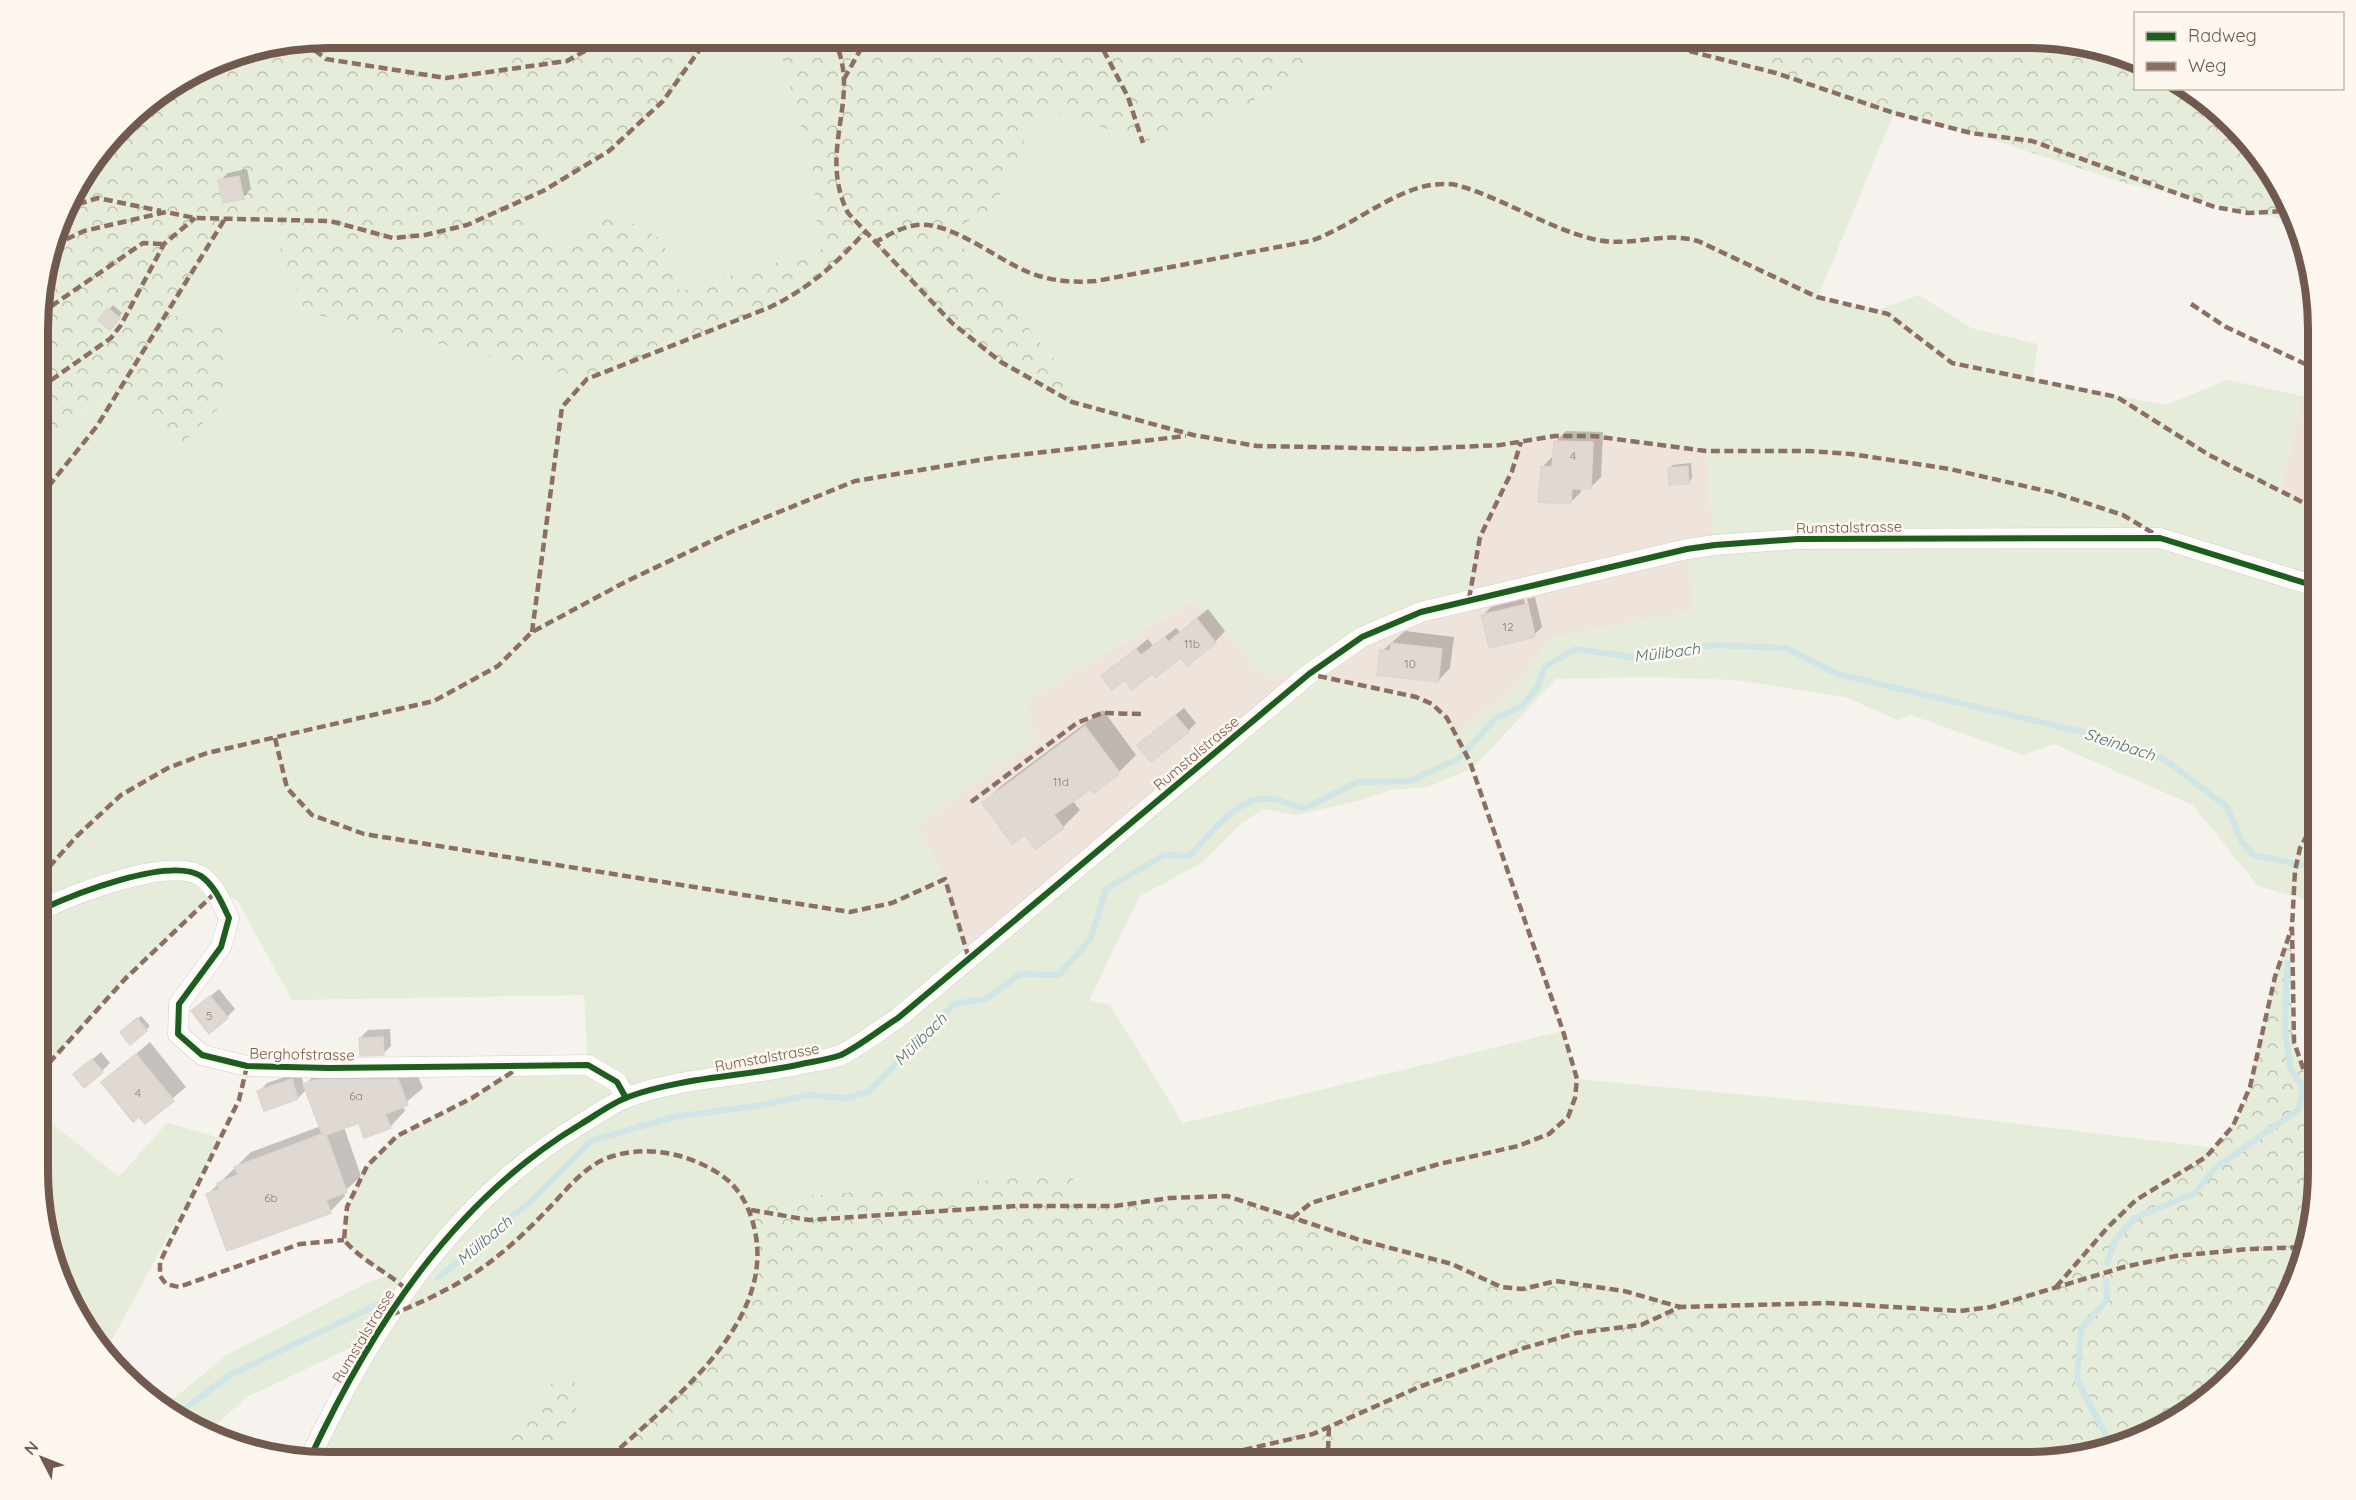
<svg xmlns="http://www.w3.org/2000/svg" width="2356" height="1500" viewBox="0 0 2356 1500" font-family="Quicksand,sans-serif">
<defs>
<pattern id="forest-crowns" width="20" height="18" patternUnits="userSpaceOnUse" patternTransform="scale(1.5)"><rect width="20" height="18" fill="#e5ecd9"/><path d="M2 6a3 3 0 1 1 6 0M12 15a3 3 0 1 1 6 0" fill="none" stroke="#bec2b2"/></pattern>
</defs>
<rect width="100%" height="100%" fill="#f6f2ed"/>
<g fill="#eee4db">
<polygon points="2302,396 2318,397 2318,510 2280,491"/>
<polygon points="1555,436 1593,436 1706,451 1715,545 1687,549 1694,611 1550,639 1513,691 1456,732 1432,704 969,959 945,879 916,825 1034,741 1027,700 1196,599 1261,673 1325,661 1468,599 1480,537 1512,471 1521,442"/>
</g>
<g fill="#e5ecd9" fill-rule="evenodd">
<polygon points="329,38 530,38 482,72 446,78 326,59 304,42"/>
<path d="M708 38H777L813 170 817 230 825 248 680 291 662 240 564 253 514 206C568 179 623 148 663 101 680 81 692 58 708 38Z"/>
<path d="M1355 38H1456L1477 44 1559 38H1732L1776 73 1894 113 1818 297 1878 310 1919 295 1971 328 2038 344 2033 379 2165 405 2227 380 2302 396 2280 490 2318 510V903L2258 886 2193 805 2054 744 2023 755 1911 715 1898 720 1845 697 1735 680 1648 677 1556 679 1473 768 1428 787 1391 790 1361 800 1297 815 1263 809 1241 824 1203 862 1140 896 1089 1000 1110 1005 1183 1123 1563 1031 1577 1079 1896 1109 2216 1148 2108 1227 2056 1287 1991 1307 1960 1311 1872 1304 1794 1303 1680 1307 1624 1291 1556 1281 1523 1289 1501 1287 1452 1264 1360 1240 1227 1196 1170 1198 1115 1206 1077 1207 1072 1173 751 1210C757 1238 760 1263 753 1291 740 1346 646 1423 605 1462H539L584 1398 559 1378 545 1390 495 1462H328L309 1460 385 1319 350 1348 247 1397 208 1432 167 1414 162 1408 228 1354 365 1284 389 1275 359 1257 344 1240 347 1207 367 1166 397 1136 472 1098 522 1065H588L584 995 292 1000 237 900 216 892 125 979 40 1073V441L118 391 161 436 168 315 226 217 282 218 305 312 587 379 785 300 827 271 864 233 976 344 1053 392 1056 362 950 231 994 208 1040 106 1127 136 1131 147 1241 108ZM1555 436H1593L1706 451 1715 545 1687 549 1694 611 1550 639 1513 691 1456 732 1432 704 1416 697 1309 674 1343 649 1469 599 1480 537 1512 471 1521 442ZM1195 599 1261 673 1308 674 969 958 945 879 917 825 1034 741 1028 700Z"/>
<polygon points="40,1114 119,1177 167,1123 221,1138 107,1349 77,1317 40,1209"/>
</g>
<g fill="url(#forest-crowns)">
<path d="M530 38H708C692 58 680 81 663 101 623 149 569 178 514 206L564 253 614 213 662 240 680 291 825 248 817 230 813 170 777 38H1355L1241 108 1131 147 1127 136 1040 106 994 208 950 231 1056 362 1072 402 1015 371 976 344 864 233 827 271 785 300 587 379 305 312 278 242 282 218 227 217 168 315 225 326 227 400 184 441 161 436 117 391 40 441V291L68 200 136 110 218 60 304 42 326 59 446 78 482 72Z"/>
<polygon points="1456,38 1559,38 1477,44"/>
<polygon points="1732,38 2028,38 2103,48 2135,62 2136,88 2191,89 2233,123 2280,183 2290,216 2281,219 2125,183 1971,133 1894,113 1776,73"/>
<path d="M2292 927C2293 975 2281 1051 2318 1086V1190L2303 1265 2270 1333 2233 1377 2173 1424 2046 1462H605C646 1423 740 1346 753 1291 760 1263 757 1238 751 1210L801 1197 1072 1173 1077 1207 1115 1206 1170 1198 1227 1196 1360 1240 1452 1264 1501 1287 1523 1289 1556 1281 1624 1291 1680 1307 1827 1303 1960 1311 1991 1307 2056 1287 2108 1227 2136 1200 2195 1165 2225 1137 2239 1115 2250 1087 2275 977Z"/>
<polygon points="558,1378 577,1383 584,1398 539,1462 495,1462 545,1390"/>
</g>
<g fill="#0003">
<polygon points="247,169 251,189 243,197 220,181 228,173"/>
<polygon points="113,305 122,313 113,324 100,320"/>
<polygon points="2318,425 2318,453 2305,451 2308,435"/>
<polygon points="1566,431 1603,432 1601,477 1590,488 1581,487 1581,492 1570,503 1542,467 1553,456 1555,442"/>
<polygon points="1691,463 1692,478 1689,482 1669,468 1673,465"/>
<polygon points="1535,597 1542,627 1534,635 1483,615 1491,607 1524,599 1532,632 1535,632 1527,599"/>
<polygon points="1208,609 1225,631 1215,642 1181,656 1152,672 1125,678 1103,676 1148,639 1153,646 1176,628 1180,632"/>
<polygon points="1405,631 1454,637 1450,668 1438,681 1382,651"/>
<polygon points="1184,708 1196,723 1188,731 1139,745"/>
<polygon points="1103,710 1136,755 1119,772 1091,787 1072,800 1080,810 1063,827 1025,833 984,803 1001,786"/>
<polygon points="219,989 235,1009 227,1017 201,1004"/>
<polygon points="141,1016 150,1026 146,1030 125,1029"/>
<polygon points="390,1029 391,1046 383,1054 360,1038 368,1030"/>
<polygon points="150,1042 186,1087 145,1122 103,1082"/>
<polygon points="101,1052 110,1063 102,1071 75,1074"/>
<polygon points="413,1064 423,1088 403,1105 405,1111 390,1127 360,1121 344,1127 361,1176 344,1192 345,1196 330,1212 208,1194 251,1152 321,1126 307,1089 298,1098 265,1109 259,1092 267,1083 300,1072 304,1085 321,1069"/>
</g>
<g fill="none" stroke-linecap="round" stroke-linejoin="round">
<g stroke="#d0e5e5" stroke-width="6">
<polyline points="2312,878 2314,866"/>
<polyline points="2107,1263 2115,1240 2135,1218 2195,1193 2214,1169 2299,1109 2303,1087 2290,1068 2285,1030 2287,963"/>
<path d="M438 1278 531 1201 591 1141 673 1117 757 1106 808 1095 846 1098 868 1092 954 1004 986 999 1020 974 1059 975 1091 938 1106 889 1164 855 1190 856C1211 833 1238 794 1273 799 1284 801 1295 806 1305 808L1357 782 1410 781 1458 759 1496 718 1522 706 1538 687 1544 667 1576 649 1638 658 1713 645 1786 648 1837 674 2087 733 2164 759 2227 807 2242 842 2253 855 2302 865H2318"/>
<polyline points="2106,1280 2107,1300 2081,1329 2077,1380 2110,1443"/>
<polyline points="174,1417 230,1375 385,1301"/>
</g>
</g>
<g fill="#dfd8d3" stroke="#ded5d0" stroke-width="1.5">
<polygon points="239,176 244,199 223,203 218,180"/>
<polygon points="108,308 120,318 110,330 98,320"/>
<polygon points="1554,441 1593,442 1591,489 1572,489 1571,504 1538,502 1541,466 1552,467"/>
<polygon points="1688,466 1689,484 1669,485 1668,468"/>
<polygon points="1527,604 1535,637 1489,648 1481,615"/>
<polygon points="1197,619 1216,643 1187,666 1181,658 1155,678 1152,674 1132,690 1125,680 1112,690 1101,676 1136,649 1141,655 1165,637 1168,642"/>
<polygon points="1391,643 1442,649 1438,682 1377,675 1380,650 1390,651"/>
<polygon points="1175,715 1189,732 1151,762 1137,745"/>
<polygon points="1085,726 1120,773 1094,793 1091,789 1054,815 1064,828 1036,849 1025,835 1012,844 982,803"/>
<polygon points="210,996 228,1018 209,1034 191,1011"/>
<polygon points="137,1018 147,1031 130,1045 120,1032"/>
<polygon points="383,1037 384,1055 360,1056 359,1038"/>
<polygon points="136,1054 174,1101 145,1124 139,1117 133,1122 101,1082"/>
<polygon points="92,1059 103,1072 84,1088 73,1074"/>
<polygon points="292,1079 298,1099 264,1111 257,1091"/>
<polygon points="398,1079 408,1105 385,1114 391,1128 364,1138 359,1123 326,1135 347,1192 326,1200 331,1213 227,1251 206,1194 219,1189 217,1183 238,1175 234,1167 322,1134 303,1084 315,1080"/>
</g>
<g fill="none" stroke-linecap="round" stroke-linejoin="round">
<defs>
<g id="minor">
<path d="M40 910C72 895 169 856 201 876 215 886 222 903 229 918L221 947 179 1004 178 1034 202 1055 247 1066 329 1068 588 1065 617 1082 626 1098"/>
<path d="M309 1460C371 1328 453 1200 581 1124 596 1115 612 1103 628 1097 685 1076 747 1077 806 1063 817 1061 830 1059 841 1055 861 1045 879 1030 898 1018L1309 674 1362 637 1421 612 1687 549 1715 545 1798 539 2160 538 2318 587"/>
</g>
</defs>
<use href="#minor" stroke="#d4cec8" stroke-width="21"/>
<use href="#minor" stroke="#fefdfc" stroke-width="20"/>
<g stroke="#8d6e63" stroke-width="4.5" stroke-dasharray="9 4.5" stroke-linecap="butt">
<path d="M833 38C864 96 816 149 848 213L952 323 1001 362 1072 402 1193 435 1257 446 1417 449 1500 445 1555 436H1593L1706 451H1809L1851 454 1950 469 2055 493 2123 515 2158 536"/>
<polyline points="1097,38 1128,97 1143,143"/>
<polyline points="1637,38 1776,73 1894,113 1971,133 2032,141 2215,207 2248,213 2288,211"/>
<polyline points="304,42 326,59 446,78 567,61 608,38"/>
<polyline points="844,79 867,38"/>
<polyline points="65,208 98,198 161,211"/>
<path d="M874 243C888 235 901 227 917 225 951 221 996 259 1028 272 1050 281 1072 283 1096 281L1310 241C1357 226 1406 176 1456 185 1504 198 1548 229 1597 240 1631 247 1664 231 1698 241L1817 297 1888 314 1952 363 2117 397 2209 455 2318 510"/>
<polyline points="54,245 84,231 166,212 195,218 330,221 393,238 425,235 467,225 543,191 609,151 663,101 708,38"/>
<polyline points="2191,304 2226,327 2318,370"/>
<polyline points="40,314 143,243 164,244"/>
<polyline points="40,388 111,338 121,325 164,244 195,218"/>
<polyline points="40,497 97,426 226,217"/>
<polyline points="1469,599 1480,537 1512,471 1521,442"/>
<path d="M532 632 562 407 587 379 768 308C807 290 836 264 864 233"/>
<polyline points="275,738 287,788 312,815 364,834 850,912 892,903 945,879 969,959"/>
<polyline points="971,802 1077,723 1102,713 1142,714"/>
<polyline points="2318,826 2306,837 2300,848 2295,871 2292,927 2294,1042 2304,1071 2318,1086"/>
<polyline points="40,877 77,836 121,795 168,768 207,753 434,701 498,666 532,632 627,581 735,530 855,481 992,458 1186,436"/>
<polyline points="247,1066 239,1100 160,1262 160,1276 166,1284 179,1287 300,1244 344,1240"/>
<polyline points="40,1073 125,979 216,892"/>
<polyline points="751,1210 809,1220 1016,1206 1115,1206 1170,1198 1227,1196 1360,1240 1452,1264 1501,1287 1523,1289 1556,1281 1624,1291 1680,1307"/>
<polyline points="1292,1218 1311,1203 1439,1164 1518,1146 1549,1134 1568,1117 1575,1098 1577,1079 1563,1031 1470,762 1447,718 1432,704 1416,697 1309,674"/>
<polyline points="2056,1287 2108,1227 2136,1200 2206,1157 2233,1126 2250,1087 2275,977 2292,927"/>
<path d="M406 1289C386 1271 362 1261 344 1240L347 1207 367 1166 397 1136 472 1098 520 1067"/>
<path d="M391 1315C427 1300 464 1283 494 1259 513 1244 531 1227 547 1210 567 1190 585 1164 613 1156 649 1145 690 1154 721 1175 740 1188 750 1208 755 1231 775 1327 666 1404 605 1462"/>
<polyline points="1067,1462 1135,1462"/>
<polyline points="1191,1462 1313,1434 1419,1387 1524,1348 1576,1333 1641,1325 1680,1307 1827,1303 1960,1311 1991,1307 2124,1267 2176,1256 2249,1249 2307,1247"/>
<polyline points="1322,1462 1328,1450 1329,1427"/>
</g>
<defs>
<g id="cycleway">
<path d="M40 910C72 895 169 856 201 876 215 886 222 903 229 918L221 947 179 1004 178 1034 202 1055 247 1066 329 1068 588 1065 617 1082 626 1098"/>
<path d="M309 1460C371 1328 453 1200 581 1124 596 1115 612 1103 628 1097 685 1076 747 1077 806 1063 817 1061 830 1059 841 1055 861 1045 879 1030 898 1018L1309 674 1362 637 1421 612 1687 549 1715 545 1798 539 2160 538 2318 587"/>
</g>
</defs>
<use href="#cycleway" stroke="#fdf7ef" stroke-width="10"/>
<use href="#cycleway" stroke="#1b5e20" stroke-width="6"/>
</g>
<g text-anchor="middle" dominant-baseline="central" stroke-width="5" stroke-linejoin="round" paint-order="stroke">
<g font-size="12" fill="#907c73">
<text x="1573" y="455">4</text>
<text x="1508" y="626">12</text>
<text x="1192" y="643">11b</text>
<text x="1410" y="663">10</text>
<text x="1061" y="781">11d</text>
<text x="209" y="1015">5</text>
<text x="138" y="1092">4</text>
<text x="356" y="1095">6a</text>
<text x="271" y="1197">6b</text>
</g>
<g font-size="15" fill="#72594f" stroke="#fdf7ef">
<text transform="translate(1849 527) rotate(-1)">Rumstalstrasse</text>
<text transform="translate(1196 753) rotate(-40)">Rumstalstrasse</text>
<text transform="translate(302 1054) rotate(1)">Berghofstrasse</text>
<text transform="translate(767 1057) rotate(-10)">Rumstalstrasse</text>
<text transform="translate(363 1336) rotate(-59)">Rumstalstrasse</text>
</g>
<g font-size="16" font-style="italic" fill="#47777c" stroke="#fdf7ef">
<text transform="translate(1667 652) rotate(-7)">Mülibach</text>
<text transform="translate(2120 744) rotate(18)">Steinbach</text>
<text transform="translate(920 1039) rotate(-45)">Mülibach</text>
<text transform="translate(484 1240) rotate(-40)">Mülibach</text>
</g>
</g>
<path d="M0 0H2356V1500H0ZM329 48H2027A281 281 0 0 1 2308 329V1171A281 281 0 0 1 2027 1452H329A281 281 0 0 1 48 1171V329A281 281 0 0 1 329 48Z" fill="#fdf7ef" fill-rule="evenodd"/>
<path fill="none" stroke="#72594f" stroke-width="8" d="M329 48H2027A281 281 0 0 1 2308 329V1171A281 281 0 0 1 2027 1452H329A281 281 0 0 1 48 1171V329A281 281 0 0 1 329 48Z"/>
<rect x="2134" y="12" width="210" height="78" fill="#fdf7ef" stroke="#c5b8af" stroke-width="1.5"/>
<rect x="2146" y="32" width="30" height="9" fill="#1b5e20" stroke="#c5b8af" stroke-width="1.5"/>
<text x="2188" y="42" font-size="18" fill="#72594f">Radweg</text>
<rect x="2146" y="62" width="30" height="9" fill="#8d6e63" stroke="#c5b8af" stroke-width="1.5"/>
<text x="2188" y="72" font-size="18" fill="#72594f">Weg</text>
<g transform="translate(42 1458) rotate(312)" stroke="#fdf7ef" stroke-width="4.5" paint-order="stroke">
<path d="M0-4.5L10 22L0 15L-10 22Z" fill="#72594f"/>
<text y="-9" font-size="16" font-weight="bold" text-anchor="middle" fill="#72594f">N</text>
</g>
</svg>
